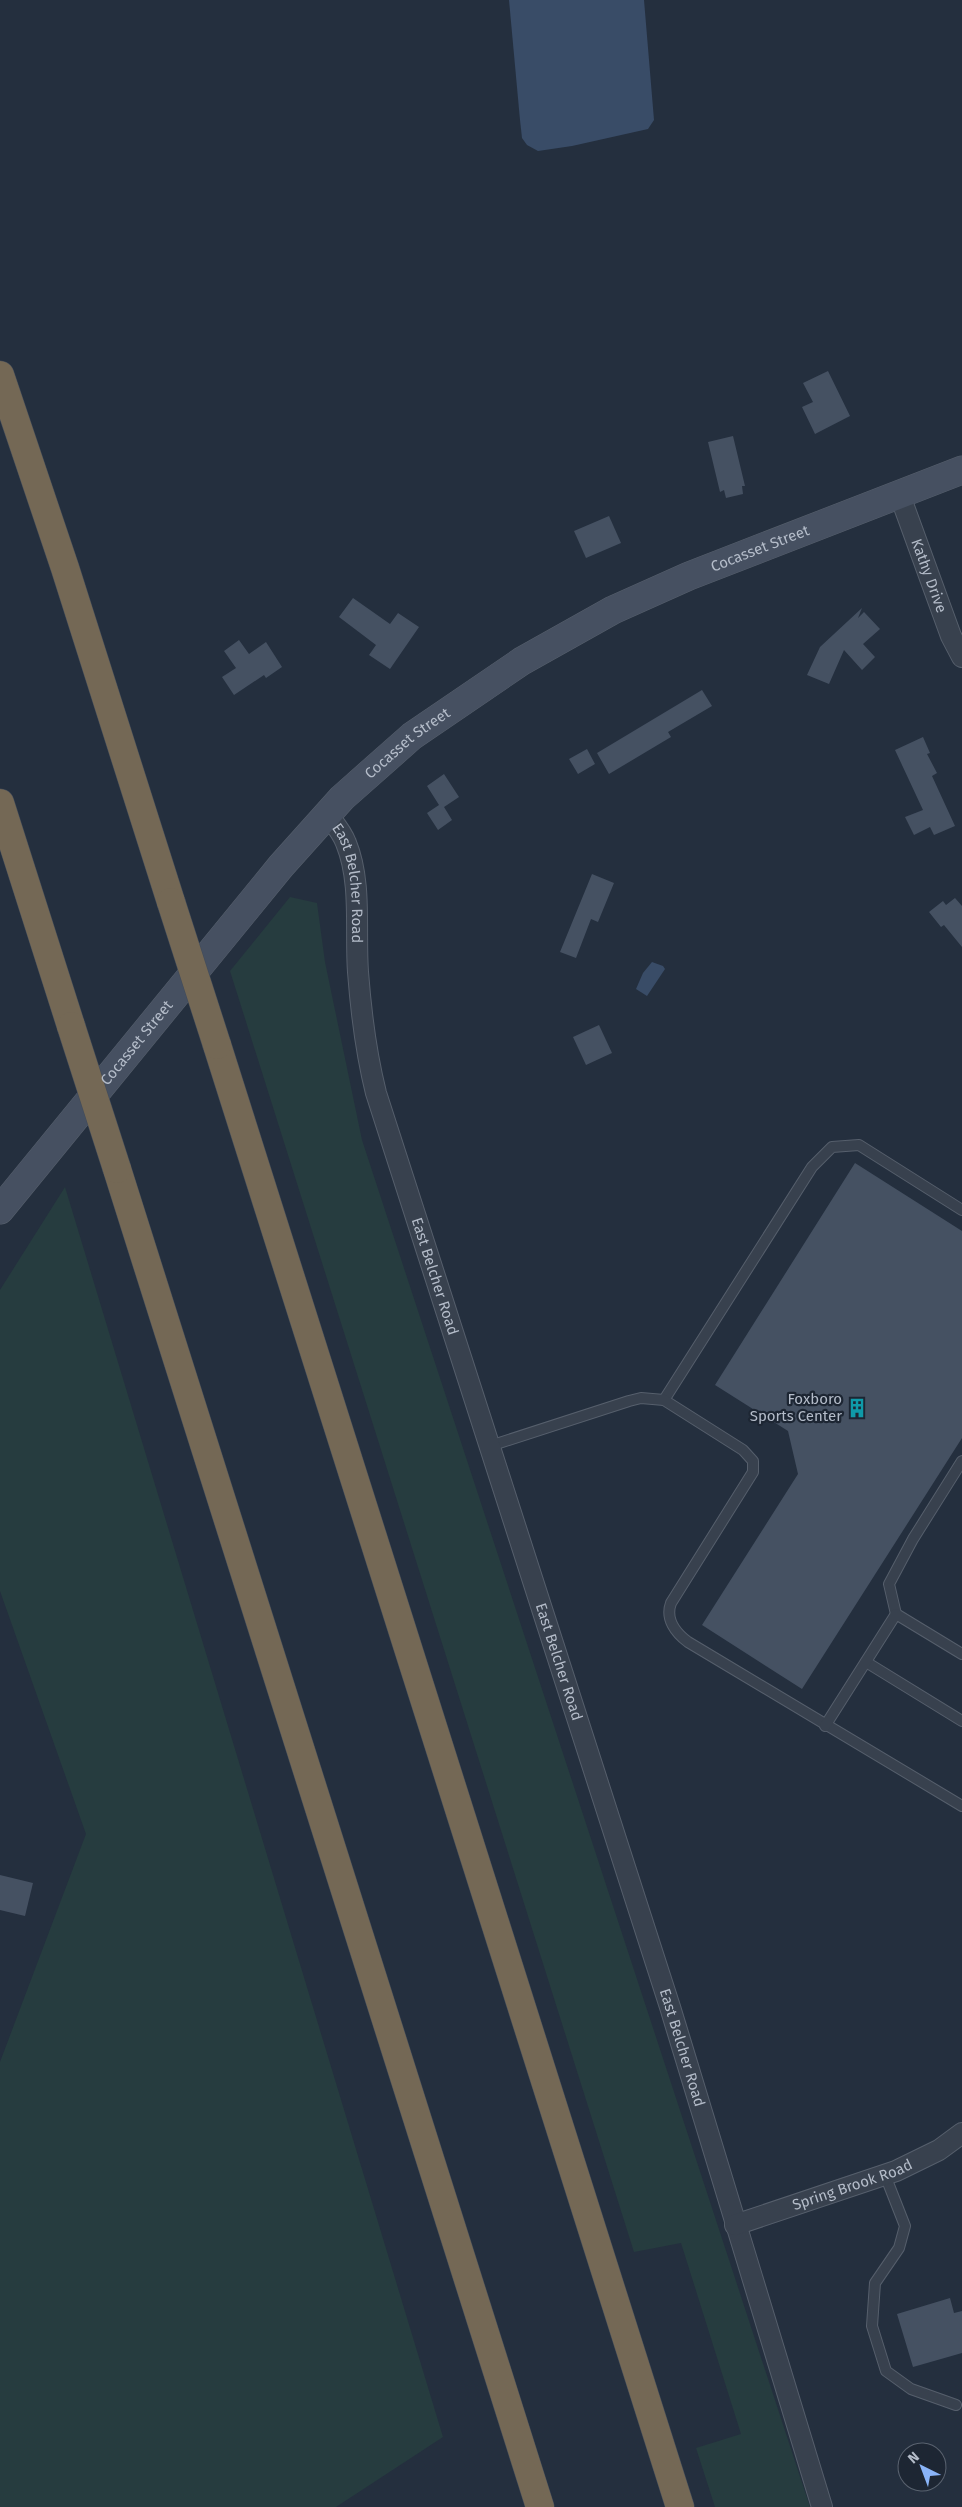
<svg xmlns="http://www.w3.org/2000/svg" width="962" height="2507" viewBox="0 0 962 2507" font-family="'Fira Sans',sans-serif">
<rect width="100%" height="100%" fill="#242f3e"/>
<g fill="#263c3f">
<polygon points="290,897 317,903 325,962 362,1140 810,2507 715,2507 696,2448 741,2434 681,2243 634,2252 230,971"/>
<polygon points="65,1187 443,2437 336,2507 0,2507 0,2062 86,1834 0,1591 0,1290"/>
</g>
<g fill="#394c67">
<polygon points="509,0 644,0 654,120 648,129 572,146 538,151 527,145 522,138 520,120"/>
<polygon points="652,962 663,966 665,969 647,996 636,989 643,973"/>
</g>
<g fill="#455162">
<polygon points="828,371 850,416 815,434 802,407 813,402 803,383"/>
<polygon points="733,436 745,486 742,486 743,494 726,498 724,490 720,492 708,442"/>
<polygon points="609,516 621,543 586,558 574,531"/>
<polygon points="353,598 390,624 398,613 419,627 390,669 369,655 376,645 339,617"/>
<polygon points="862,608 858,618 864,612 880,629 863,644 875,657 862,670 844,650 829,684 807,675 820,647"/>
<polygon points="239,640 249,654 266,642 282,667 266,678 264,675 234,695 222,677 236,668 224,651"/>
<polygon points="702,690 712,706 668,732 671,737 609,774 597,753"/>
<polygon points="923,737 930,753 927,754 937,773 932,776 955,826 934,835 930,827 914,835 905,817 923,810 895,750"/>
<polygon points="587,749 595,764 578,774 569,759"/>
<polygon points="444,774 459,797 444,807 452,820 438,830 427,813 439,805 427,786"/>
<polygon points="592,874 614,883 598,922 591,919 576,958 560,952"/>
<polygon points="955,898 962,906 962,947 944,925 941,927 929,912 943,901 946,905"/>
<polygon points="599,1025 612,1053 586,1065 573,1037"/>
<polygon points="855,1163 962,1231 962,1438 802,1689 702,1625 798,1474 788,1431 715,1385"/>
<polygon points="0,1875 33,1883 25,1916 0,1910"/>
<polygon points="950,2298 954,2313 962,2311 962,2353 913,2367 897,2314"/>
</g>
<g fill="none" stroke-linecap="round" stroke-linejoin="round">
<defs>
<g id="lane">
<polyline points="664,1400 812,1167 832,1147 859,1145 962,1210"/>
<path d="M490 1446 629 1401 641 1398 664 1400 743 1450 753 1461V1472L671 1603C665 1619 676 1633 688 1642L962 1806"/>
<polyline points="896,1614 889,1584 913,1539 962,1461"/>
<polyline points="866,1662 962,1721"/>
<polyline points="825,1726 896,1614 962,1654"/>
<polyline points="885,2175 905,2226 899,2248 875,2283 872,2326 886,2371 911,2389 956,2405"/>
</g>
<g id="street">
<path id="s1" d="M899 493 951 636 962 657"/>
<path id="s2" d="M327 814C334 823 342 832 346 843 362 882 355 930 358 972 361 1012 366 1053 376 1093L670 2007 822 2507"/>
<path id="s3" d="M735 2225 896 2171 939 2150 962 2133"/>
</g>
<g id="secondary">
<path id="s4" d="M0 1210 281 866 342 798 412 736 522 661 613 610 689 576 962 470"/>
</g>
<g id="highway">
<polyline points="0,375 65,568 171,902"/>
<polyline points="0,803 71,1026"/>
<polyline points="217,1045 680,2507"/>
<polyline points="117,1169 540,2507"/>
</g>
</defs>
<use href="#lane" stroke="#565f6c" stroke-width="12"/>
<use href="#street" stroke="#565f6c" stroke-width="22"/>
<use href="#secondary" stroke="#565f6c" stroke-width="29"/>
<use href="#highway" stroke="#434c59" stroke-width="29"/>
<use href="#lane" stroke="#38414e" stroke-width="10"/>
<use href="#street" stroke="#38414e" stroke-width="20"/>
<use href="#secondary" stroke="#465061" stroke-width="28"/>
<use href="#highway" stroke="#746855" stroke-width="28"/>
<defs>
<g id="highway-bridge">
<polyline points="171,902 217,1045"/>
<polyline points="71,1026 117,1169"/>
</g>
</defs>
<use href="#highway-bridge" stroke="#434c59" stroke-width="29" stroke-linecap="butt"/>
<use href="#highway-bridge" stroke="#746855" stroke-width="28"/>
</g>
<defs>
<symbol id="building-bare" viewBox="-9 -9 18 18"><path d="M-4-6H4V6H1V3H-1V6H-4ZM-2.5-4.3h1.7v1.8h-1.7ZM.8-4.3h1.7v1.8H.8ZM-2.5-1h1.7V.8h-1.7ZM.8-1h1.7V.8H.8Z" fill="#0f9aa8" stroke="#1d2633" stroke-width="2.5" paint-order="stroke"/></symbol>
</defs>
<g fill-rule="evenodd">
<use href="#building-bare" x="843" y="1394" width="28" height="28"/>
</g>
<g text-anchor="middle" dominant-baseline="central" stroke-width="4.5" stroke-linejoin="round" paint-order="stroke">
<g font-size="15" fill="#b4bcc9" stroke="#1d2633">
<text stroke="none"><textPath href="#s4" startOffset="1026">Cocasset Street</textPath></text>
<text stroke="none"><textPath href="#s1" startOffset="88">Kathy Drive</textPath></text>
<text stroke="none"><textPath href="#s4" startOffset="621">Cocasset Street</textPath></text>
<text stroke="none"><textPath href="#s2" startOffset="75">East Belcher Road</textPath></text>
<text stroke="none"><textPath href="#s4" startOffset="216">Cocasset Street</textPath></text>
<text stroke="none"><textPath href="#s2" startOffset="480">East Belcher Road</textPath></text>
<text stroke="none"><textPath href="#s2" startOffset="885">East Belcher Road</textPath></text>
<text stroke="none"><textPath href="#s2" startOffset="1290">East Belcher Road</textPath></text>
<text stroke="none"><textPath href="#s3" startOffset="124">Spring Brook Road</textPath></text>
</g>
<g font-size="15" fill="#b4bcc9" stroke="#1d2633" text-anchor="end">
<text x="842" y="1399">Foxboro<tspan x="842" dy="17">Sports Center</tspan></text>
</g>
</g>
<g transform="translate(922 2467) rotate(318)"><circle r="24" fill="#1d2633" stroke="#59626f"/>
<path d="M0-4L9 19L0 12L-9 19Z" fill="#8ab4f8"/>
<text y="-8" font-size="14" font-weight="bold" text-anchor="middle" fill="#b4bcc9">N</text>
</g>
</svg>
